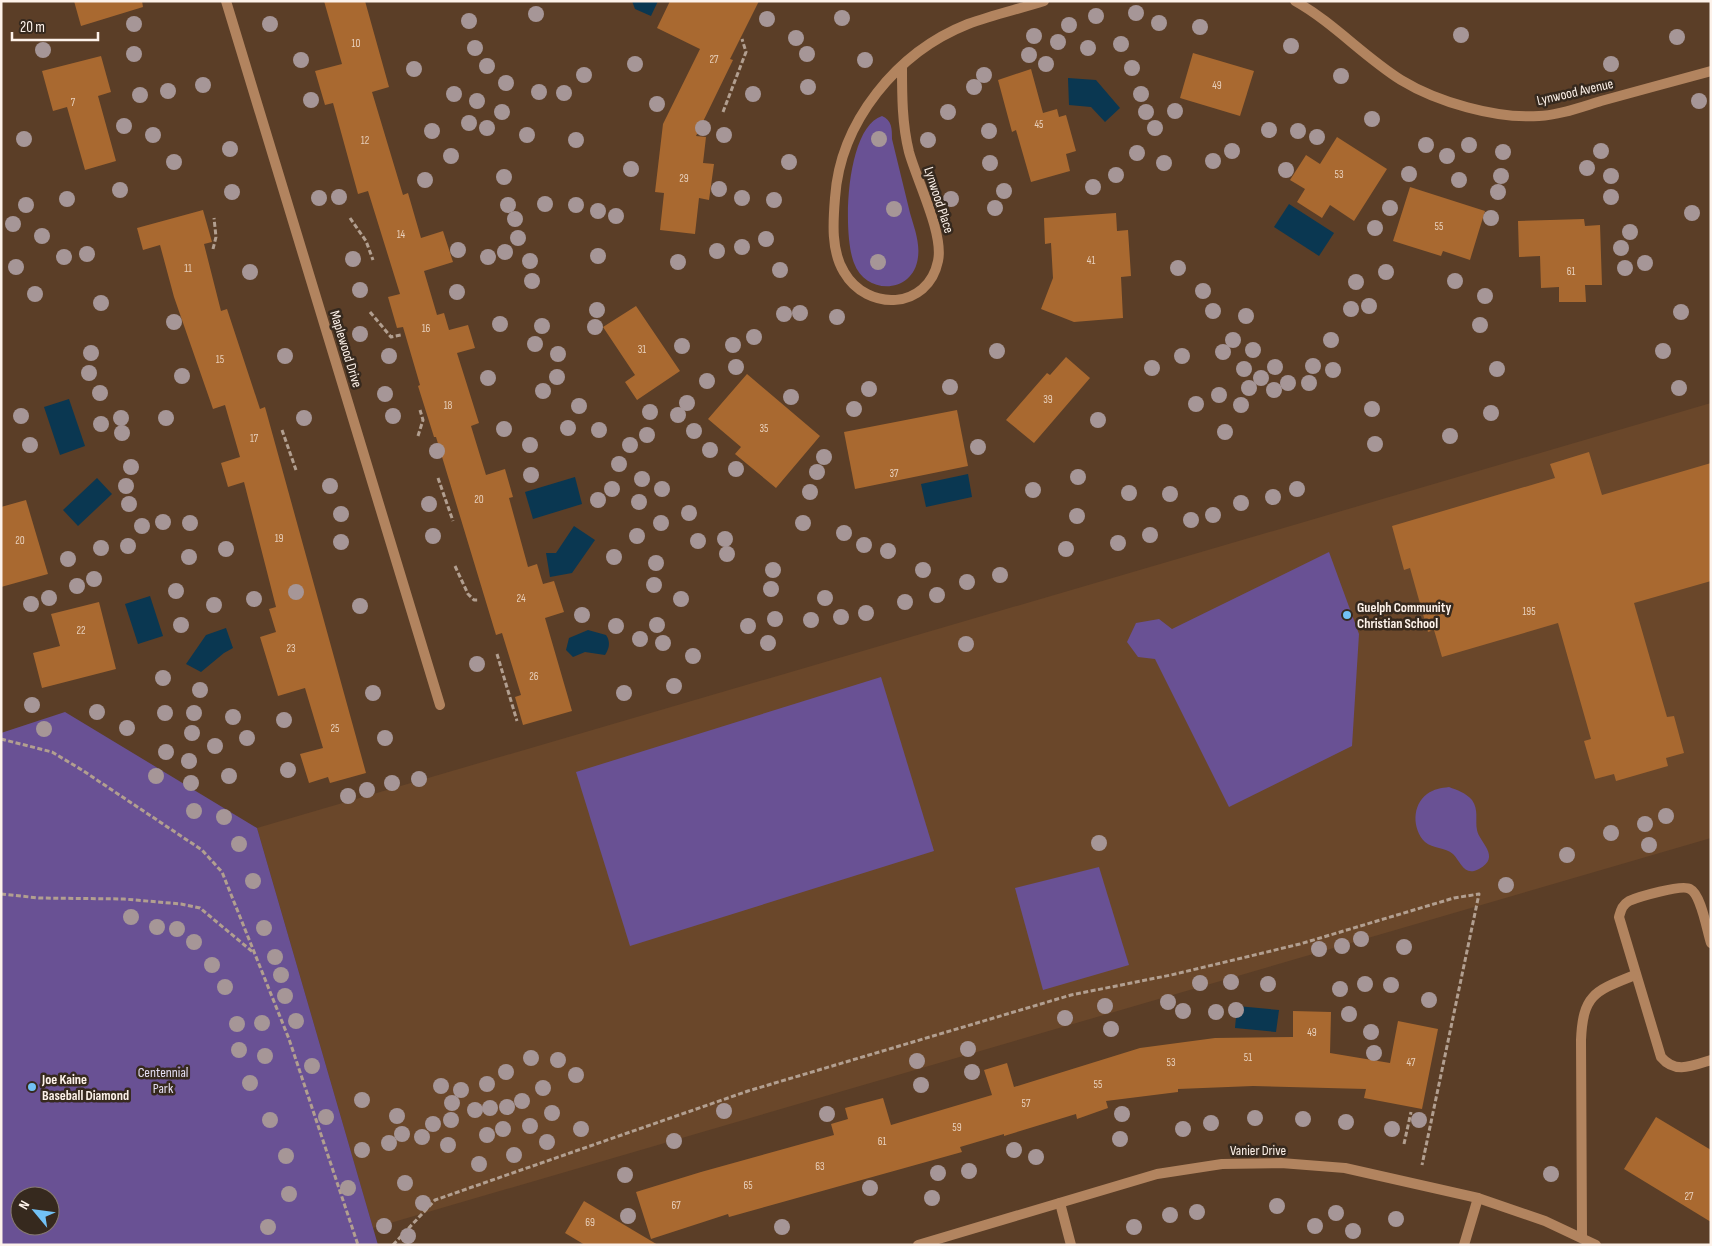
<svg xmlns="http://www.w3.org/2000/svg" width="1712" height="1246" viewBox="0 0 1712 1246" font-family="'Sofia Sans Condensed',sans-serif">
<rect width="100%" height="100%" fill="#5b3e27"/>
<polygon fill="#6a472a" points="1711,403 1711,838 373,1228 257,828"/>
<g fill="#695194" fill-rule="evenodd">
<path d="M882 116C892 120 892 129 892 139 898 164 904 188 910 213 914 227 920 242 918 257 914 294 866 296 854 263 842 233 846 127 882 116Z"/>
<polygon points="1329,552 1359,634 1352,746 1229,807 1155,659 1138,657 1127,642 1136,623 1159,619 1172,629"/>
<polygon points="881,677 934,851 630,946 576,772"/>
<path d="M65 712 257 828 378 1245H1V733ZM20 1196H50V1226H20Z"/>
<path d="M1449 787C1457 790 1466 793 1472 800 1479 810 1475 820 1477 830 1479 842 1502 857 1479 869 1464 877 1461 862 1453 854 1445 847 1433 849 1425 842 1412 829 1412 805 1427 794 1434 789 1441 788 1449 787Z"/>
<polygon points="1099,867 1129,965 1043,990 1015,888"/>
</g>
<g fill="#0a3751">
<polygon points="632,1 658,1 651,16 635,9"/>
<polygon points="1068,78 1096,80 1120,108 1105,122 1091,107 1069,105"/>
<polygon points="1289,204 1334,233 1319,256 1274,227"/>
<polygon points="69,399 85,446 60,455 44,407"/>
<polygon points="968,474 972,497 926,507 921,484"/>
<polygon points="575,477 582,504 533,519 525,492"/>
<polygon points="97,478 112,494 78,526 63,510"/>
<polygon points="574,526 595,540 572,573 550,577 546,553 556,553"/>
<polygon points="150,596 163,636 138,644 125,604"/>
<polygon points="226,628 233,648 224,653 201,672 186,664 206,635"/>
<path d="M588 630 606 635C611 642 609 649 605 655L585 652 573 657 566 650 569 638Z"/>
<polygon points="1237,1006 1279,1010 1276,1032 1235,1028"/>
</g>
<g fill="#a96930">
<polygon points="74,1 142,1 143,7 81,26"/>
<polygon points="324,1 365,1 389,87 372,92 403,195 408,193 421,238 443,231 453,262 424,271 437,315 444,313 449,330 468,325 475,348 457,353 479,423 471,426 486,475 505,469 513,497 509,498 528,567 537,564 543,584 554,581 564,612 545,618 572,711 523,725 515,697 521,695 502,633 496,635 436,437 434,437 418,386 420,385 403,327 397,328 388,297 400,294 368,191 358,194 333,103 325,105 315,71 342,64"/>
<polygon points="670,1 759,1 730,59 733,60 696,136 706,137 703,163 714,164 709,200 699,198 695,234 660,230 664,193 655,192 663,124 700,49 657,28"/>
<polygon points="1193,53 1254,71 1240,116 1180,98"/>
<polygon points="101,56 111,92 98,96 116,161 85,170 67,107 53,111 42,71"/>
<polygon points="1031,69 1043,113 1057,109 1059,117 1066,115 1076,151 1066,154 1070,171 1031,182 1016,130 1012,132 998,80"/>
<polygon points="1337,137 1387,169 1354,221 1330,205 1322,218 1297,202 1305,189 1290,180 1306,155 1320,164"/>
<polygon points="1410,187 1485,211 1470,260 1443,251 1441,256 1393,241"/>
<polygon points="203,210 212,242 204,244 221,311 227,309 260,409 265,407 366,773 330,783 328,777 309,783 300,754 323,748 305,688 278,696 260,637 276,632 269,609 276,607 244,482 228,487 221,463 240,457 225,405 213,409 174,297 160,245 143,250 137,228"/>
<polygon points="1116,213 1117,231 1128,230 1131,276 1121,277 1123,318 1074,322 1041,309 1053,278 1051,243 1045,244 1044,218"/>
<polygon points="1584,219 1585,226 1600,225 1602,285 1585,285 1586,302 1559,302 1559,287 1541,288 1540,256 1519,257 1518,221"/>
<polygon points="636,306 680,371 637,400 625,382 635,375 603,327"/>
<polygon points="1066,357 1090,378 1034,443 1006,420 1047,373 1050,375"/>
<polygon points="747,374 820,436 776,488 735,454 741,447 708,419"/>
<polygon points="957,410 968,466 855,489 844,432"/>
<polygon points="1589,452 1602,495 1711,463 1711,581 1634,603 1667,717 1674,716 1684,753 1666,758 1668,766 1616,781 1614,774 1595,779 1584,741 1591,739 1558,623 1442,657 1434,630 1428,632 1410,568 1404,570 1392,526 1555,478 1550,464"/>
<polygon points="26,500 48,574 1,587 1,507"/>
<polygon points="99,602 116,669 42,688 33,653 60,646 51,614"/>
<polygon points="1293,1011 1331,1012 1330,1053 1390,1063 1398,1021 1438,1029 1422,1109 1364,1098 1366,1089 1253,1086 1178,1089 1178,1092 1106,1101 1108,1108 1077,1119 1076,1114 1004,1136 1004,1134 960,1147 962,1152 729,1217 728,1214 651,1239 636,1192 701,1172 834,1135 831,1124 848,1119 845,1108 883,1098 891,1125 992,1095 984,1070 1007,1063 1014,1087 1140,1048 1215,1038 1293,1037"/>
<polygon points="1656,1117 1711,1150 1711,1222 1624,1169"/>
<polygon points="584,1201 658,1245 585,1245 565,1233"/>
</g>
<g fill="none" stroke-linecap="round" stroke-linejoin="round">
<g stroke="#b29f90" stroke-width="3" stroke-dasharray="5 2.5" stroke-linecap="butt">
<polyline points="723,112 746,52 742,39"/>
<polyline points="350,218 366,241 373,260"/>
<polyline points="213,249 216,237 214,218"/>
<polyline points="370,312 391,337 401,335"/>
<polyline points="282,430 296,470"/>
<polyline points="418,436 423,420 420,410"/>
<polyline points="438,478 453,521"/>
<polyline points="455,566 468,594 474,600 479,600"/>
<polyline points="497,654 517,721"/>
<polyline points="1,739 52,752 82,770 202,850 222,872 289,1039 358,1245"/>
<polyline points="1,894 39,898 124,899 181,904 200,908 254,953"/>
<polyline points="1404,1144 1411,1112"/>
<polyline points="393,1245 435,1200 748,1091 1071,995 1171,975 1300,944 1454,898 1479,894 1422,1165"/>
</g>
<g stroke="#b2845f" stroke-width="10">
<path d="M1711 943C1707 931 1701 894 1690 889 1682 884 1638 897 1629 901 1622 905 1621 910 1619 917L1661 1057C1675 1074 1692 1066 1711 1060"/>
<path d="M1582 1237 1581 1040C1583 994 1595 991 1635 975"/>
<polyline points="1464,1245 1478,1198"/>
</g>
<g stroke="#b2845f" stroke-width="10">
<polyline points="226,1 440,705"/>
<path d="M1295 1C1334 23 1363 56 1401 80 1437 102 1496 119 1539 116 1560 115 1581 107 1601 101 1638 91 1674 81 1711 71"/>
<path d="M902 66C902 95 902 124 909 152 917 181 944 234 938 261 928 310 867 312 844 272 831 251 833 222 835 198 840 122 897 52 968 24 992 15 1019 9 1044 1"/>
<polyline points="1060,1203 1071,1245"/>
<polyline points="918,1245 1157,1174 1222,1164 1281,1163 1345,1168 1478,1198 1545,1221 1596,1245"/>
</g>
</g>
<g fill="#a69697">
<circle cx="1136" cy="13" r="8"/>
<circle cx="536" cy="14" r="8"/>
<circle cx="1096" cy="16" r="8"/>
<circle cx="842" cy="18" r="8"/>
<circle cx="767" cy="19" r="8"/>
<circle cx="469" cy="21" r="8"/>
<circle cx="1159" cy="23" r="8"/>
<circle cx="134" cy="24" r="8"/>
<circle cx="270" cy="24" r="8"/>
<circle cx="1069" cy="25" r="8"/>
<circle cx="1200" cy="27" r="8"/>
<circle cx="1461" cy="35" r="8"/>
<circle cx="1034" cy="36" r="8"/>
<circle cx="1677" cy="37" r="8"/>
<circle cx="796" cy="38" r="8"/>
<circle cx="1058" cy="42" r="8"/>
<circle cx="1121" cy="44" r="8"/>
<circle cx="1291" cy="46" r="8"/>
<circle cx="475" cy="48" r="8"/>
<circle cx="1088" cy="48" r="8"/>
<circle cx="43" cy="50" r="8"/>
<circle cx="134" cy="54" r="8"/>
<circle cx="807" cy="54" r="8"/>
<circle cx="1029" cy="55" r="8"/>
<circle cx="301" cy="60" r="8"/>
<circle cx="865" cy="60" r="8"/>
<circle cx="635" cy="64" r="8"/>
<circle cx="1046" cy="64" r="8"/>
<circle cx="1611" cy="64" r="8"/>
<circle cx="487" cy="66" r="8"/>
<circle cx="1132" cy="68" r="8"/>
<circle cx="414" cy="69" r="8"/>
<circle cx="584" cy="75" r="8"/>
<circle cx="984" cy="75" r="8"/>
<circle cx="1341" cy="76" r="8"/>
<circle cx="506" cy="83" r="8"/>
<circle cx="203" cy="85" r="8"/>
<circle cx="808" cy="87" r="8"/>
<circle cx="974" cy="87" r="8"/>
<circle cx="168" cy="91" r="8"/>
<circle cx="539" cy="92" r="8"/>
<circle cx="564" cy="93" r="8"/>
<circle cx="454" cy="94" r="8"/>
<circle cx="753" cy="94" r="8"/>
<circle cx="1141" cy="94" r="8"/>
<circle cx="140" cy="95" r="8"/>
<circle cx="311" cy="100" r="8"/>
<circle cx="477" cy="101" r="8"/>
<circle cx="1699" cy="101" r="8"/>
<circle cx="657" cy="104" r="8"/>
<circle cx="1175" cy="111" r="8"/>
<circle cx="502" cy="112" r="8"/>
<circle cx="948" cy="112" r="8"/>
<circle cx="1146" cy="112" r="8"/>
<circle cx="1372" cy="119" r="8"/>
<circle cx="469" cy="123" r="8"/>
<circle cx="124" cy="126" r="8"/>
<circle cx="487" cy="128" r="8"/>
<circle cx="703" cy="128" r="8"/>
<circle cx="1155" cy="128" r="8"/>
<circle cx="1269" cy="130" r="8"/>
<circle cx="432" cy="131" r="8"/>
<circle cx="989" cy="131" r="8"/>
<circle cx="1298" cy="131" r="8"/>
<circle cx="153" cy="135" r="8"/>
<circle cx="527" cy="135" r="8"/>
<circle cx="724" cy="135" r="8"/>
<circle cx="1317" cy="137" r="8"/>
<circle cx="24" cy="139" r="8"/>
<circle cx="879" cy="139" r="8"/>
<circle cx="576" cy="140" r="8"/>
<circle cx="928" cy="140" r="8"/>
<circle cx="1426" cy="145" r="8"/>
<circle cx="1469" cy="145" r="8"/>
<circle cx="230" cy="149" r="8"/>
<circle cx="1232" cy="151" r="8"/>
<circle cx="1601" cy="151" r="8"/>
<circle cx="1503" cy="152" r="8"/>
<circle cx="1137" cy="153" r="8"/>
<circle cx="451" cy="156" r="8"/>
<circle cx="1447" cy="156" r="8"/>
<circle cx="1213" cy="161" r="8"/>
<circle cx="174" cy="162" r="8"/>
<circle cx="789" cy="162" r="8"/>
<circle cx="990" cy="163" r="8"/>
<circle cx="1164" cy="163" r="8"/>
<circle cx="1587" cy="168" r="8"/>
<circle cx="631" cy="169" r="8"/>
<circle cx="1286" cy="170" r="8"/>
<circle cx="1409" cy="174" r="8"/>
<circle cx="1116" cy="175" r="8"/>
<circle cx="1501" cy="176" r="8"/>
<circle cx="1611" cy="176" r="8"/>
<circle cx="504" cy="177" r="8"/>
<circle cx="425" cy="180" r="8"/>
<circle cx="1459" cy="180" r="8"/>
<circle cx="1093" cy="187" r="8"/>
<circle cx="719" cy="189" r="8"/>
<circle cx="120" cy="190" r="8"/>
<circle cx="1004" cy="191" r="8"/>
<circle cx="232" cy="192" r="8"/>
<circle cx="1498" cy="192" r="8"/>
<circle cx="339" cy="197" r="8"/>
<circle cx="1611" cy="197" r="8"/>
<circle cx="319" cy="198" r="8"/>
<circle cx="742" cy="198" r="8"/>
<circle cx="67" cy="199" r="8"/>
<circle cx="951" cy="199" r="8"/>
<circle cx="774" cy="200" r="8"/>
<circle cx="545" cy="204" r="8"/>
<circle cx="26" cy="205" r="8"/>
<circle cx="508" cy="205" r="8"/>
<circle cx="576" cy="205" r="8"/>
<circle cx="995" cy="208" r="8"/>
<circle cx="1390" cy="208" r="8"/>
<circle cx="894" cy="209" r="8"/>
<circle cx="598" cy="211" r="8"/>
<circle cx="1692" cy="213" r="8"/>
<circle cx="616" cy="216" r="8"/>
<circle cx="1491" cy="218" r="8"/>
<circle cx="515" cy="219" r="8"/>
<circle cx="13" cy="224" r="8"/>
<circle cx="1375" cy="228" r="8"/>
<circle cx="1630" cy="232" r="8"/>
<circle cx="42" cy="236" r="8"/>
<circle cx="518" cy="238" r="8"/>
<circle cx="766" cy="239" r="8"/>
<circle cx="742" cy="247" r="8"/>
<circle cx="1621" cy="248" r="8"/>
<circle cx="458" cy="250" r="8"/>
<circle cx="717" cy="251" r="8"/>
<circle cx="505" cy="252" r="8"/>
<circle cx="87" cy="254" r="8"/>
<circle cx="598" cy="256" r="8"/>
<circle cx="64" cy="257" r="8"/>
<circle cx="488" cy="257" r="8"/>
<circle cx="353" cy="259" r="8"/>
<circle cx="530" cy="261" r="8"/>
<circle cx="678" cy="262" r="8"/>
<circle cx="878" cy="262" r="8"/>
<circle cx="1645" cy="263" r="8"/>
<circle cx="16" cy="267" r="8"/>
<circle cx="1178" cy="268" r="8"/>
<circle cx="1625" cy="268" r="8"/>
<circle cx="780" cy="270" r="8"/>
<circle cx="250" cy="272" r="8"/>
<circle cx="1386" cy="272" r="8"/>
<circle cx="532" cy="281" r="8"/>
<circle cx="1455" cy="281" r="8"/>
<circle cx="1356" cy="282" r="8"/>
<circle cx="360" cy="290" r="8"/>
<circle cx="1203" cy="291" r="8"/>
<circle cx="457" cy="292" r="8"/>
<circle cx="35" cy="294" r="8"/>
<circle cx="1485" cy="296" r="8"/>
<circle cx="101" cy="303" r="8"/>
<circle cx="1369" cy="306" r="8"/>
<circle cx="1351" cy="309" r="8"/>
<circle cx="597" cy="310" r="8"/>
<circle cx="1213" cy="311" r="8"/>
<circle cx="1681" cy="312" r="8"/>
<circle cx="800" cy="313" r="8"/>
<circle cx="784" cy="314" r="8"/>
<circle cx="1246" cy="316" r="8"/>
<circle cx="837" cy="317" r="8"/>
<circle cx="174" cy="322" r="8"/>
<circle cx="500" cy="324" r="8"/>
<circle cx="1480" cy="325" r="8"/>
<circle cx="542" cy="326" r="8"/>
<circle cx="595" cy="327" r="8"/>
<circle cx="360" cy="334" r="8"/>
<circle cx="754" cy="337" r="8"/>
<circle cx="1233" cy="340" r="8"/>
<circle cx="1331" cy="340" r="8"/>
<circle cx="535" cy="344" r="8"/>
<circle cx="733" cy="345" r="8"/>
<circle cx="682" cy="346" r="8"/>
<circle cx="1253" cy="350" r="8"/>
<circle cx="997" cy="351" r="8"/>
<circle cx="1663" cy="351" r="8"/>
<circle cx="1223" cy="352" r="8"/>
<circle cx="91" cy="353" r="8"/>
<circle cx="558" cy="354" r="8"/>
<circle cx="285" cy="356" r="8"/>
<circle cx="389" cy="356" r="8"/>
<circle cx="1182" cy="356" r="8"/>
<circle cx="1313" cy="366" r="8"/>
<circle cx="736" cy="367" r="8"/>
<circle cx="1275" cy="367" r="8"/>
<circle cx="1152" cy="368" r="8"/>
<circle cx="1244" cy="369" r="8"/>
<circle cx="1497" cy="369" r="8"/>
<circle cx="1333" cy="370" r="8"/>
<circle cx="89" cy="373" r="8"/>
<circle cx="182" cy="376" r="8"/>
<circle cx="557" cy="377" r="8"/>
<circle cx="488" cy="378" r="8"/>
<circle cx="1261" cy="378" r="8"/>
<circle cx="707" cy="381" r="8"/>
<circle cx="1288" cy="383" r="8"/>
<circle cx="1309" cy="383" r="8"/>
<circle cx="950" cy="387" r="8"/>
<circle cx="1249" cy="388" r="8"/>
<circle cx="1679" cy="388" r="8"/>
<circle cx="869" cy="389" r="8"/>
<circle cx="1274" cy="390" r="8"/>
<circle cx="543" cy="391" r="8"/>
<circle cx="100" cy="393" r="8"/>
<circle cx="385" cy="394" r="8"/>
<circle cx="1219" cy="395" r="8"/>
<circle cx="791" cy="397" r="8"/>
<circle cx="687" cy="403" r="8"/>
<circle cx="1196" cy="404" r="8"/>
<circle cx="1241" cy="405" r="8"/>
<circle cx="579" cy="406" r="8"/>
<circle cx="854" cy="409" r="8"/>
<circle cx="1372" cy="409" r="8"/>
<circle cx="650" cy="412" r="8"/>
<circle cx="1491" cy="413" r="8"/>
<circle cx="678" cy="415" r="8"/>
<circle cx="21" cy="416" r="8"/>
<circle cx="393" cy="416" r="8"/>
<circle cx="121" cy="418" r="8"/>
<circle cx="166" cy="418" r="8"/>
<circle cx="304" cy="418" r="8"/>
<circle cx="1098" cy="420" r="8"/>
<circle cx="101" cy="424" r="8"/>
<circle cx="568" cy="428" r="8"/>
<circle cx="504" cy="429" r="8"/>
<circle cx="599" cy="430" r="8"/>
<circle cx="694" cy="431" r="8"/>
<circle cx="1225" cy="432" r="8"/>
<circle cx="122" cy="433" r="8"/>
<circle cx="647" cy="435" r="8"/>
<circle cx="1450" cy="436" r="8"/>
<circle cx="1375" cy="444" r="8"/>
<circle cx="30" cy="445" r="8"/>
<circle cx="530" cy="445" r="8"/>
<circle cx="630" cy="445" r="8"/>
<circle cx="978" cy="447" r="8"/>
<circle cx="710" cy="450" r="8"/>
<circle cx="437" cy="451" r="8"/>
<circle cx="824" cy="457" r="8"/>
<circle cx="619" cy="464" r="8"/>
<circle cx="131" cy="467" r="8"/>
<circle cx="736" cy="469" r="8"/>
<circle cx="817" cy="472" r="8"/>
<circle cx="531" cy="475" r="8"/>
<circle cx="1078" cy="477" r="8"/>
<circle cx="642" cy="479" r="8"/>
<circle cx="126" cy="486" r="8"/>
<circle cx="330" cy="486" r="8"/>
<circle cx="612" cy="489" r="8"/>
<circle cx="662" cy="489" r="8"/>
<circle cx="1297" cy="489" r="8"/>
<circle cx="1033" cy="490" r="8"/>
<circle cx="810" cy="492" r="8"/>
<circle cx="1129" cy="493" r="8"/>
<circle cx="1170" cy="494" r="8"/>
<circle cx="1273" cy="497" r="8"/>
<circle cx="598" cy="500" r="8"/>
<circle cx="639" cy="502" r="8"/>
<circle cx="1241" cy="503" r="8"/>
<circle cx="129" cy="504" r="8"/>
<circle cx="429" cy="504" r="8"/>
<circle cx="689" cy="513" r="8"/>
<circle cx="341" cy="514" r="8"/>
<circle cx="1213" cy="515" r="8"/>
<circle cx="1077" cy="516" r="8"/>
<circle cx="1191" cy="520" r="8"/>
<circle cx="163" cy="522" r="8"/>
<circle cx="190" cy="523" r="8"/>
<circle cx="661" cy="523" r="8"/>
<circle cx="803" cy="523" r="8"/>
<circle cx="142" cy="526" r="8"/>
<circle cx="844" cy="533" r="8"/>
<circle cx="1150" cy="535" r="8"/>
<circle cx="433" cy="536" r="8"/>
<circle cx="637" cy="536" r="8"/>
<circle cx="725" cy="539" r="8"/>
<circle cx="698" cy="541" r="8"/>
<circle cx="341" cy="542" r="8"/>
<circle cx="1118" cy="543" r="8"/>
<circle cx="864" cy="545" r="8"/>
<circle cx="128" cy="546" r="8"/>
<circle cx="101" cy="548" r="8"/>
<circle cx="226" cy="549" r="8"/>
<circle cx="1066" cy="549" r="8"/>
<circle cx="888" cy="551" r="8"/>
<circle cx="727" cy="554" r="8"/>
<circle cx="189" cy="557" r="8"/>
<circle cx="614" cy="557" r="8"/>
<circle cx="68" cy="559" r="8"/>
<circle cx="656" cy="563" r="8"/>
<circle cx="773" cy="570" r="8"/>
<circle cx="923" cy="570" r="8"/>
<circle cx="1000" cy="575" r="8"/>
<circle cx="94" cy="579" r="8"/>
<circle cx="967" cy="582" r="8"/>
<circle cx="654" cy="585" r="8"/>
<circle cx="77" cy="586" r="8"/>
<circle cx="771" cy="589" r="8"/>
<circle cx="176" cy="591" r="8"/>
<circle cx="296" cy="592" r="8"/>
<circle cx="937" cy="595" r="8"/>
<circle cx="49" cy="598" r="8"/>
<circle cx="825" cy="598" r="8"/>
<circle cx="254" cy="599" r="8"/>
<circle cx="681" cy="599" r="8"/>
<circle cx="905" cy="602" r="8"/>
<circle cx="31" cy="604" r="8"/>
<circle cx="214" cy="605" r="8"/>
<circle cx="360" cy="606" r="8"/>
<circle cx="866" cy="613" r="8"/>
<circle cx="582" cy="615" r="8"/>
<circle cx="841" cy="617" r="8"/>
<circle cx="775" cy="619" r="8"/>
<circle cx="811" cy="620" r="8"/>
<circle cx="181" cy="625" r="8"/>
<circle cx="657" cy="625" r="8"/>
<circle cx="616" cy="626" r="8"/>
<circle cx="748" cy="626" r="8"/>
<circle cx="640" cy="639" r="8"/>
<circle cx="663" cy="643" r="8"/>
<circle cx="768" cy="643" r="8"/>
<circle cx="966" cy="644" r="8"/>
<circle cx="693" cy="656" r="8"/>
<circle cx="477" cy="664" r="8"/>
<circle cx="163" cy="678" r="8"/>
<circle cx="674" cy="686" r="8"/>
<circle cx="200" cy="690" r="8"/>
<circle cx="373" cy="693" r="8"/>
<circle cx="624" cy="693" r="8"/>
<circle cx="32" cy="705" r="8"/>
<circle cx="97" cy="712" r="8"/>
<circle cx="165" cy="713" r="8"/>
<circle cx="194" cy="713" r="8"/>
<circle cx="233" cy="717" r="8"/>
<circle cx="284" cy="720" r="8"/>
<circle cx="127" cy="728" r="8"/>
<circle cx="44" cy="729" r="8"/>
<circle cx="192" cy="733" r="8"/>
<circle cx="247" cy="738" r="8"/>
<circle cx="385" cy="738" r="8"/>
<circle cx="215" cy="746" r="8"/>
<circle cx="166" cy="752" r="8"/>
<circle cx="189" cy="761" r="8"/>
<circle cx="288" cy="770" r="8"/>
<circle cx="156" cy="776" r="8"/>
<circle cx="229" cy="776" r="8"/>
<circle cx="419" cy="779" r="8"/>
<circle cx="191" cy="783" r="8"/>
<circle cx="392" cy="783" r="8"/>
<circle cx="367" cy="790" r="8"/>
<circle cx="348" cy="796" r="8"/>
<circle cx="194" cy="811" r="8"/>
<circle cx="1666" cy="816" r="8"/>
<circle cx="224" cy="817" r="8"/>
<circle cx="1645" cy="824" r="8"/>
<circle cx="1611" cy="833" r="8"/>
<circle cx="1099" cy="843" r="8"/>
<circle cx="239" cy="844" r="8"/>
<circle cx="1649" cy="845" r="8"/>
<circle cx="1567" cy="855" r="8"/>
<circle cx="253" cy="881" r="8"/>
<circle cx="1506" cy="885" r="8"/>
<circle cx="131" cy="917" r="8"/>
<circle cx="157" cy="927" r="8"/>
<circle cx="264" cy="928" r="8"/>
<circle cx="177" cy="929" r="8"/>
<circle cx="1361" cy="939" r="8"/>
<circle cx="194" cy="942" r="8"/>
<circle cx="1342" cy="946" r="8"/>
<circle cx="1404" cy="947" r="8"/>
<circle cx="1319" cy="949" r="8"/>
<circle cx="275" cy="957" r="8"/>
<circle cx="212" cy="965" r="8"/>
<circle cx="281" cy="975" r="8"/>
<circle cx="1231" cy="982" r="8"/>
<circle cx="1200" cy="983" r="8"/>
<circle cx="1268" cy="984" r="8"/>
<circle cx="1365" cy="984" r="8"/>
<circle cx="1391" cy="985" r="8"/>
<circle cx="225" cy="987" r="8"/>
<circle cx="1340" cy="989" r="8"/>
<circle cx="285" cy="996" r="8"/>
<circle cx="1429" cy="1000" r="8"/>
<circle cx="1168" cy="1002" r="8"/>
<circle cx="1105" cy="1006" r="8"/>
<circle cx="1236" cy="1010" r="8"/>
<circle cx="1183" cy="1011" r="8"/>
<circle cx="1216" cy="1012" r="8"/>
<circle cx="1349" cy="1014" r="8"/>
<circle cx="1065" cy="1018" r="8"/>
<circle cx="296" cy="1021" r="8"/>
<circle cx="262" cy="1023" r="8"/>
<circle cx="237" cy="1024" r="8"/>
<circle cx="1111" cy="1029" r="8"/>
<circle cx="1371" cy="1032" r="8"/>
<circle cx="968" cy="1049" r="8"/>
<circle cx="239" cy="1050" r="8"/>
<circle cx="1374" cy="1053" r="8"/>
<circle cx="265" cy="1056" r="8"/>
<circle cx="531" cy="1058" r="8"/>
<circle cx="558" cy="1060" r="8"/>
<circle cx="917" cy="1061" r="8"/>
<circle cx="312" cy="1066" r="8"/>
<circle cx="506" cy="1072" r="8"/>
<circle cx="972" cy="1072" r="8"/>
<circle cx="576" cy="1075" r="8"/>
<circle cx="250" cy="1083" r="8"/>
<circle cx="487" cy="1084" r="8"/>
<circle cx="921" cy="1085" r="8"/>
<circle cx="441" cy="1086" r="8"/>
<circle cx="543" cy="1088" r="8"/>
<circle cx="461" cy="1090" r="8"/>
<circle cx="362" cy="1100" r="8"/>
<circle cx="522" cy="1101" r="8"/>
<circle cx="452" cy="1103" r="8"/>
<circle cx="507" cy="1107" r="8"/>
<circle cx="490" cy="1108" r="8"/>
<circle cx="475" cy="1110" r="8"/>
<circle cx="724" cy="1111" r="8"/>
<circle cx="552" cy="1113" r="8"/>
<circle cx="827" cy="1114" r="8"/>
<circle cx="1122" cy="1114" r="8"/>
<circle cx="397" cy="1116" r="8"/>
<circle cx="326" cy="1117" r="8"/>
<circle cx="1255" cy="1118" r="8"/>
<circle cx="1303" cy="1119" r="8"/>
<circle cx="270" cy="1120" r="8"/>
<circle cx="451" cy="1120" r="8"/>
<circle cx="1419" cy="1120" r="8"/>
<circle cx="1346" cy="1122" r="8"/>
<circle cx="1211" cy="1123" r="8"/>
<circle cx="433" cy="1124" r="8"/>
<circle cx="530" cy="1126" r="8"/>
<circle cx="503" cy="1129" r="8"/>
<circle cx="581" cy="1129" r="8"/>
<circle cx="1183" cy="1129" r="8"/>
<circle cx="1392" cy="1129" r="8"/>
<circle cx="402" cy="1134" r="8"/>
<circle cx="487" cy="1135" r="8"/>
<circle cx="422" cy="1137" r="8"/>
<circle cx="1120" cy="1139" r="8"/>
<circle cx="674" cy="1141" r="8"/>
<circle cx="547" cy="1142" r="8"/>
<circle cx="389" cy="1143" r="8"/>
<circle cx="448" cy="1145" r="8"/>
<circle cx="362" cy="1150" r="8"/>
<circle cx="1014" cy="1150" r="8"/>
<circle cx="514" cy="1155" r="8"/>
<circle cx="286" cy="1156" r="8"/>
<circle cx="1036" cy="1157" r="8"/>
<circle cx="479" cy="1164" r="8"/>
<circle cx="969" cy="1171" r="8"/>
<circle cx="938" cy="1173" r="8"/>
<circle cx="1551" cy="1174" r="8"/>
<circle cx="625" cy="1175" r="8"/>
<circle cx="405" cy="1183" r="8"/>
<circle cx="348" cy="1188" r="8"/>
<circle cx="870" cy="1188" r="8"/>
<circle cx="289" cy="1194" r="8"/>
<circle cx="932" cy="1198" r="8"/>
<circle cx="423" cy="1203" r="8"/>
<circle cx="1277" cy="1206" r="8"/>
<circle cx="1197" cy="1212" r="8"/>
<circle cx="1336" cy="1213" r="8"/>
<circle cx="1170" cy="1215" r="8"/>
<circle cx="628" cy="1216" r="8"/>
<circle cx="1396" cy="1219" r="8"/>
<circle cx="384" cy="1226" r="8"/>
<circle cx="1315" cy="1226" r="8"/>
<circle cx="268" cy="1227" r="8"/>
<circle cx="782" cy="1227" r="8"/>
<circle cx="1134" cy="1227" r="8"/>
<circle cx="1353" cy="1231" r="8"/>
<circle cx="408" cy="1236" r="8"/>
</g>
<g fill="#72c1f5" stroke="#36291e" stroke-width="2">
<circle cx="1347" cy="615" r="5"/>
<circle cx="32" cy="1087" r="5"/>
</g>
<g text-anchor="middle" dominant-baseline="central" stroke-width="5" stroke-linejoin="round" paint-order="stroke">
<g font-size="11" fill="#e8d0bc">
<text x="356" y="43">10</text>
<text x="714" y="59">27</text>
<text x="1217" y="85">49</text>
<text x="73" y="102">7</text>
<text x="1039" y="124">45</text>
<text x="365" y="140">12</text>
<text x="1339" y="174">53</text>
<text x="684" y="178">29</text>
<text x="1439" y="226">55</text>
<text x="401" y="234">14</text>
<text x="1091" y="260">41</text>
<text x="188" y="268">11</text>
<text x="1571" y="271">61</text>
<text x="426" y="328">16</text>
<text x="642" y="349">31</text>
<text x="220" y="359">15</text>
<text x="1048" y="399">39</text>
<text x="448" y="405">18</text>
<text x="764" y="428">35</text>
<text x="254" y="438">17</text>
<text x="894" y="473">37</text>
<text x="479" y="499">20</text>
<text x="279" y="538">19</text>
<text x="20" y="540">20</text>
<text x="521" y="598">24</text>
<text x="1529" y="611">195</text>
<text x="81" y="630">22</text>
<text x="291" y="648">23</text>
<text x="534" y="676">26</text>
<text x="335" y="728">25</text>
<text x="1312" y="1032">49</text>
<text x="1248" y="1057">51</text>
<text x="1171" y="1062">53</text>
<text x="1411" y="1062">47</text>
<text x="1098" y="1084">55</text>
<text x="1026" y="1103">57</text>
<text x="957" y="1127">59</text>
<text x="882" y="1141">61</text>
<text x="820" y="1166">63</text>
<text x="748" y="1185">65</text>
<text x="1689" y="1196">27</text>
<text x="676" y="1205">67</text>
<text x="590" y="1222">69</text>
</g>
<g font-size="14" fill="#fdf2ea" stroke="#36291e">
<text transform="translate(1575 92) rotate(-13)">Lynwood Avenue</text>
<text transform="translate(939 200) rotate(72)">Lynwood Place</text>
<text transform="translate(346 349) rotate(73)">Maplewood Drive</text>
<text x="1258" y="1150">Vanier Drive</text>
</g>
<g font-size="14" font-weight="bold" fill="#fdf2ea" stroke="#36291e" text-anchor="start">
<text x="1357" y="607">Guelph Community<tspan x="1357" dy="16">Christian School</tspan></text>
<text x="42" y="1079">Joe Kaine<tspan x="42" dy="16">Baseball Diamond</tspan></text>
</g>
<g font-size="14" fill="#e4def2" stroke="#36291e">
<text x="163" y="1072">Centennial<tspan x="163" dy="16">Park</tspan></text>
</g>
</g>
<rect width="1712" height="1246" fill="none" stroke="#fdf2ea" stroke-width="5"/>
<g transform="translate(35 1211) rotate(299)"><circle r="24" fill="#36291e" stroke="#867970"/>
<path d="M0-4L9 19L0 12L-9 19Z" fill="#72c1f5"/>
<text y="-8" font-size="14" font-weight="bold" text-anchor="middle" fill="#fdf2ea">N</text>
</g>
<path d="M12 32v8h86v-8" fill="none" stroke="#fdf2ea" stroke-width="2.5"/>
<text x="20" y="32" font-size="15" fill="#fdf2ea" stroke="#36291e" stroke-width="4" paint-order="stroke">20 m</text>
</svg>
